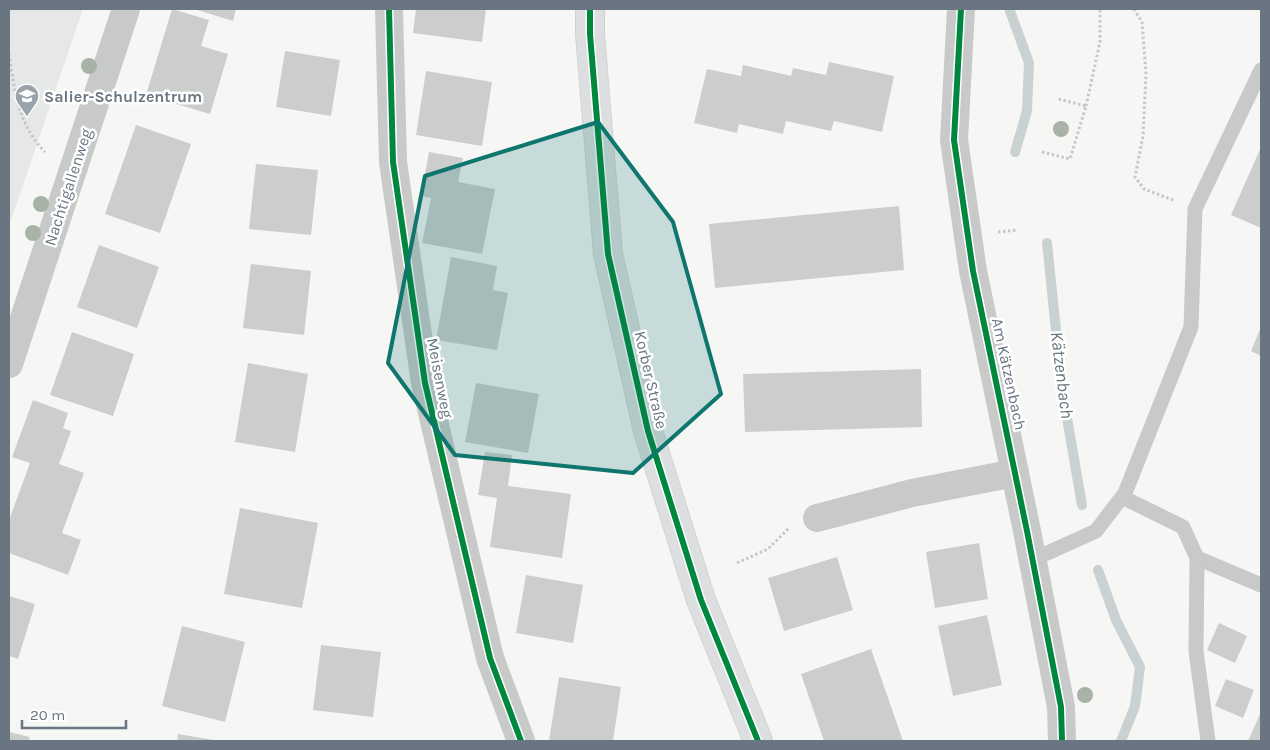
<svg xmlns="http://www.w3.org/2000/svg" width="1270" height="750" viewBox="0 0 1270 750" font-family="Karla,sans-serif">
<rect width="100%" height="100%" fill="#f6f6f5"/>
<polygon fill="#e6e8e7" points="9,9 83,9 9,226"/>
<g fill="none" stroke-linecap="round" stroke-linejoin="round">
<g stroke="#cad1d3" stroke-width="10">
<polyline points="1010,11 1029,63 1027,111 1015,152"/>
<polyline points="1047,243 1062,389 1082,505"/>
<polyline points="1098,570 1116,620 1140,667 1135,706 1121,741"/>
</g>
</g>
<g fill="#cccece">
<polygon points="172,9 209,20 201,46 228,54 210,114 146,95"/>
<polygon points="194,9 236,9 233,21"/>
<polygon points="416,9 486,9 482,42 413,33"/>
<polygon points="285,51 340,60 331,116 276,107"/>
<polygon points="829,62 894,76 882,132 834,121 831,131 786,121 783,134 739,124 737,133 694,123 707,69 741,76 743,65 791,76 793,68 826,75"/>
<polygon points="426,71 492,82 482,146 416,135"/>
<polygon points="136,125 191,144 160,233 105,214"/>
<polygon points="1261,147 1261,228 1231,215"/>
<polygon points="429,152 463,158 458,182 495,189 482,254 422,243 431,198 421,196"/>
<polygon points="256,164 318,170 311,235 249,229"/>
<polygon points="899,206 904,270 715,288 709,224"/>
<polygon points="99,245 159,267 137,328 77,307"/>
<polygon points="451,257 497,266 493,290 508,293 497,350 436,340"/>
<polygon points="251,264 311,271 304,335 243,328"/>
<polygon points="1261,327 1261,356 1251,351"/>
<polygon points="72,332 134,354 113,416 50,395"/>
<polygon points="248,363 308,374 295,452 235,442"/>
<polygon points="921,369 922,427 745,432 743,374"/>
<polygon points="476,383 539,394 528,453 465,442"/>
<polygon points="33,400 68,413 63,428 71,431 59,464 84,473 62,533 81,540 68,575 9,553 9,520 30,463 12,457"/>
<polygon points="485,452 512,455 508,486 571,494 562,558 490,547 497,498 478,495"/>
<polygon points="240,508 318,523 302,608 224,594"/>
<polygon points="979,543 988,599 935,608 926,552"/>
<polygon points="837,557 853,610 784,631 768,578"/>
<polygon points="526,575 583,585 573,643 516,633"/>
<polygon points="9,596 35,604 18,659 9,656"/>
<polygon points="987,615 1002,685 953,696 938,626"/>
<polygon points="1219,623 1247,636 1235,663 1207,650"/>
<polygon points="182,626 245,642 225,722 162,706"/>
<polygon points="321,645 381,652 373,717 313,710"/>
<polygon points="871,649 903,741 824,741 801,674"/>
<polygon points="559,677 621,687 613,741 549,741"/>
<polygon points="1226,679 1254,690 1243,718 1215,706"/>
<polygon points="1261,712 1261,741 1248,741"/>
<polygon points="9,732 30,737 29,741 9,741"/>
<polygon points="178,734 214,740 214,741 177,741"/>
</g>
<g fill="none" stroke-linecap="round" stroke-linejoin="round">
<defs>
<polyline id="secondary" points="590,9 590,34 608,254 648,431 701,600 758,741"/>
</defs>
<use href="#secondary" stroke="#d2d2d3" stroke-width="30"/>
<g stroke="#c6c7c8" stroke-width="3" stroke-dasharray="2.5 2.5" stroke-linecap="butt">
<polyline points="1134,9 1142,22 1146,74 1143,136 1135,177 1144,189 1173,200"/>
<path d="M9 54C15 91 17 123 45 152"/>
<polyline points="1086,106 1100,42 1100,9"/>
<polyline points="1042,152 1070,159 1086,106 1058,99"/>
<polyline points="998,232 1018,230"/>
<polyline points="737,563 768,549 789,528"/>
</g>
<g stroke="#c8caca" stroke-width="15">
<polyline points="1122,497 1183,527 1197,558 1261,585"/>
<polyline points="1197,558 1196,651 1208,741"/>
<polyline points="1032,560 1096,531 1125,493 1191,327 1195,209 1261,70"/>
</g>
<g stroke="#c8caca" stroke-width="28">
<polyline points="389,9 393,162 425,383 490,658 521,741"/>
<polyline points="961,9 954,140 973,271 1027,531 1061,707 1062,741"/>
<polyline points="9,364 126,9"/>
<polyline points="817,518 912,493 1015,473"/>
</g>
<use href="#secondary" stroke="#dddedf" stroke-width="28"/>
<defs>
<g id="cycleway">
<polyline points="389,9 393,162 425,383 490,658 521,741"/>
<polyline points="590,9 590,34 608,254 648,431 701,600 758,741"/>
<polyline points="961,9 954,140 973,271 1027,531 1061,707 1062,741"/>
</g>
</defs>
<use href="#cycleway" stroke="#fff" stroke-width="9"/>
<use href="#cycleway" stroke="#00873e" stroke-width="6"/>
</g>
<g fill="#a9b2a7">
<circle cx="89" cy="66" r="8"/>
<circle cx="1061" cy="129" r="8"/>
<circle cx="41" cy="204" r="8"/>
<circle cx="33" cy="233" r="8"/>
<circle cx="1085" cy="695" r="8"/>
</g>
<path fill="#0f766e" fill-opacity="0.2" stroke="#0f766e" stroke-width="4" stroke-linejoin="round" d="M598 122 673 222 721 394 633 473 455 455 388 363 425 176Z"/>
<defs>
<symbol id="school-pin" viewBox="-11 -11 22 30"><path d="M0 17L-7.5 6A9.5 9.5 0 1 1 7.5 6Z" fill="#9aa3aa" stroke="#fff"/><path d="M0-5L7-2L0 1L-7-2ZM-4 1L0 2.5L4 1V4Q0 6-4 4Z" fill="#fff"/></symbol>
</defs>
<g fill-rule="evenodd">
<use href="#school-pin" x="13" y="82" width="28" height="38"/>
</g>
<g text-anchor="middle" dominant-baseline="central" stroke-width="5" stroke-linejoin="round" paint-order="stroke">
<g font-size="16" font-weight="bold" fill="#697682" stroke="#fff" text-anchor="start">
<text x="44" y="96">Salier-Schulzentrum</text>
</g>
<g font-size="16" fill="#697682" stroke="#fff">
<text transform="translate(68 187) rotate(-72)">Nachtigallenweg</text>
<text transform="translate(1009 374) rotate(78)">Am Kätzenbach</text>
<text transform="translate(440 378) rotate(79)">Meisenweg</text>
<text transform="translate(651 380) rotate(77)">Korber Straße</text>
</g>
<g font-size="18" font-style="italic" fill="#65777e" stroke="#fff">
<text transform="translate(1062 375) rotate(83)">Kätzenbach</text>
</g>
</g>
<rect width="1270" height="750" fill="none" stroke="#697682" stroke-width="20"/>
<path d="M22 720v8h104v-8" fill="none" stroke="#697682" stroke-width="2.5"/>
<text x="30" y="720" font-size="15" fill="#697682" stroke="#ffffff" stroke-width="4" paint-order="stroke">20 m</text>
</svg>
